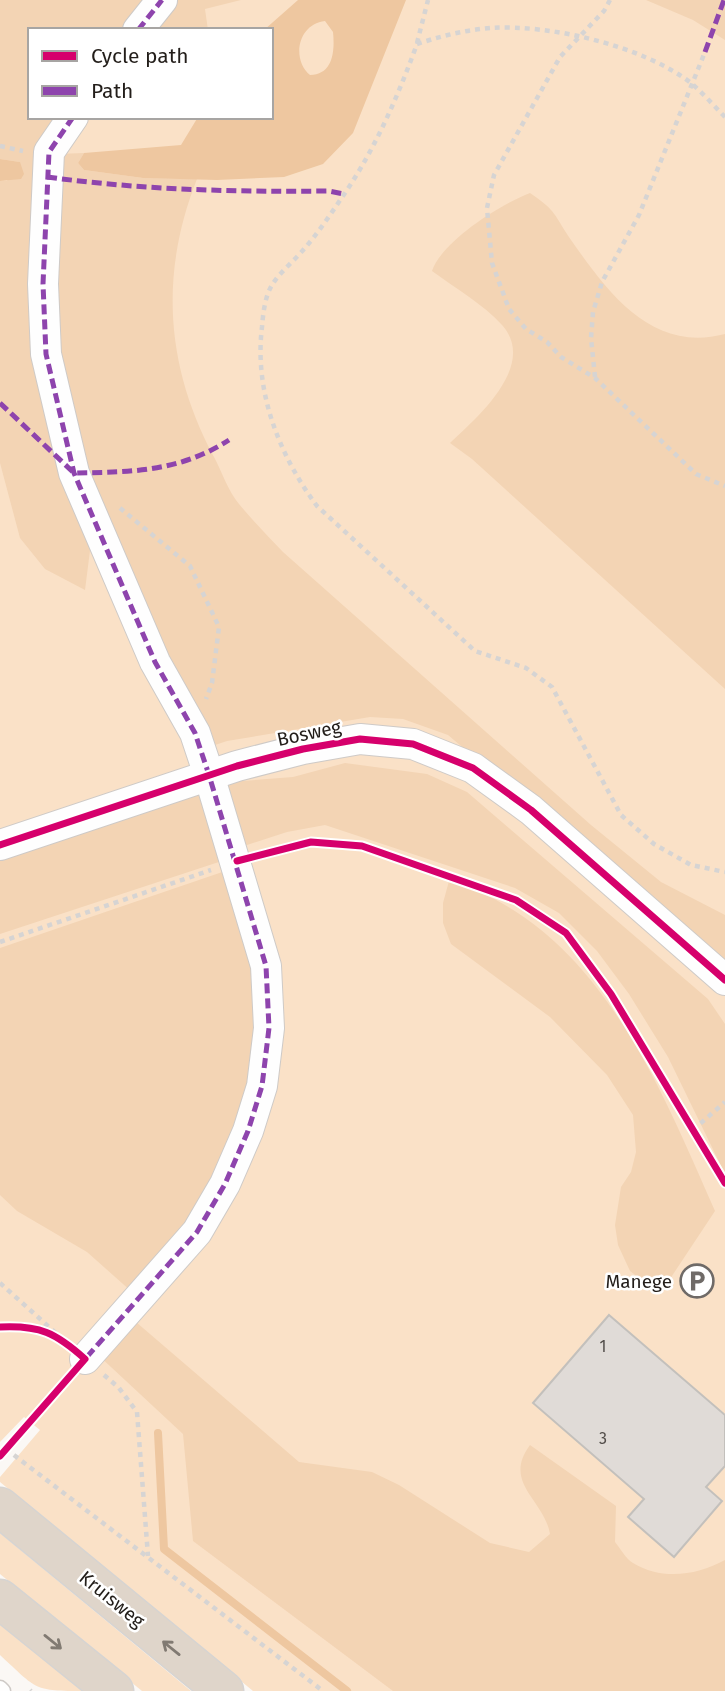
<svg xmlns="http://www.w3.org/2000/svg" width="725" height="1691" viewBox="0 0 725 1691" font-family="'Fira Sans',sans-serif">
<rect width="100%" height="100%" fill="#fbf8f5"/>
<g fill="#fae1c7" fill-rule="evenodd">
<path d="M0 0H725V1691H253L0 1482V1477L40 1430 24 1417 0 1442ZM30 30H271V117H30Z"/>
<polygon points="0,1533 191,1691 142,1691 0,1574"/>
<path d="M0 1623 85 1691C33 1691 38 1690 0 1655Z"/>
</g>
<g fill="#f3d4b4">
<polygon points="0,0 153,0 128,30 30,30 30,117 61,117 34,283 93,527 85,590 45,569 20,538 0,463 0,181 7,181 20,162 0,159"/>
<polygon points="173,0 241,0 205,9 208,30 149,30"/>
<polygon points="646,0 725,0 725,40 693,20"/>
<path d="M84 153 78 163 84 170 143 178 197 179C159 275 166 367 214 457 222 472 228 491 239 504 253 521 268 536 283 552L591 825 661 882 725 915V968L448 735 403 719 370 717 227 741 206 748 92 504 54 353 57 154Z"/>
<path d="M530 193C557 211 554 215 571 240 609 294 652 353 725 334V689L472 459 450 443C477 418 538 365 502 325 483 304 455 288 432 271 442 241 501 204 530 193Z"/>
<polygon points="345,763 427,774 467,792 708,999 725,1024 725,1174 668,1057 629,994 597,951 559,913 515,888 325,825 287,832 241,847 217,783 293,777"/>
<polygon points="207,787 231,858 0,934 0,855"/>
<polygon points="234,868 259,967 255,1084 219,1182 132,1292 87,1252 17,1211 0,1195 0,948"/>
<path d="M449 881C596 924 659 1084 715 1211L660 1294 630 1271 618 1245 615 1225 621 1187 631 1172 636 1152 633 1115 607 1075 550 1017 451 944 443 923V903Z"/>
<path d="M129 1316 299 1462 372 1472 399 1485 490 1543 529 1552 550 1534C544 1499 502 1483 530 1445L616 1506 615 1542C620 1548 626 1559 633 1563 663 1581 697 1575 725 1560V1691H393L193 1541 183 1434 97 1354Z"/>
</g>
<g fill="#eec7a0" fill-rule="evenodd">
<path d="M298 0H406L353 133 323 164 284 177 217 180 143 178 84 170 78 163 84 153 181 145 198 117H271V30H264ZM325 21 333 32C335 51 333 75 310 75 291 59 298 24 325 21Z"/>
<polygon points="0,159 20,162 24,174 21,179 0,181"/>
</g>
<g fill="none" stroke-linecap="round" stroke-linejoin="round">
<polyline stroke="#eec7a0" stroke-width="8" points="158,1433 164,1549 347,1691"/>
</g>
<polygon fill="#e0dbd7" stroke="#c3c0bc" stroke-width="2" points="609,1315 725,1415 725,1466 706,1487 722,1501 674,1557 628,1517 644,1499 533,1403"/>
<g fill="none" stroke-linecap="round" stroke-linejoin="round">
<defs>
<polyline id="lane" points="0,1688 3,1691"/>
<g id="street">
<polyline points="138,30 162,0"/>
<polyline points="73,117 49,152 43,284 46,354 74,473 155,662 195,733 209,775 266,966 269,1028 262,1086 248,1131 225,1184 197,1232 85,1359"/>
<polyline points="0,845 237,766 303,749 360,739 413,744 473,768 531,810 725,980"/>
</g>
<g id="highway">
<polyline points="0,1507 224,1691"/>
<polyline points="0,1599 114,1691"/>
</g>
</defs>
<use href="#lane" stroke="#cecac7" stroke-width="17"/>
<use href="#street" stroke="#cecac7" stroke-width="32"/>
<use href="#highway" stroke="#d6d4d2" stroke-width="41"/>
<g stroke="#d6d4d3" stroke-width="4.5" stroke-dasharray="5 5" stroke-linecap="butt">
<polyline points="610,0 604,11 560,57 494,175 487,208 492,263 509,309 526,329 547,342 561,357 595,378 696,474 725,486"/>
<polyline points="417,43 428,0"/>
<path d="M725 117C714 106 703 93 691 83 643 46 550 24 491 28 465 30 441 36 417 44 398 96 376 147 345 193 332 212 319 232 304 249 294 261 280 272 272 285 265 296 263 314 262 327 254 391 279 455 317 506L475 651 526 668 552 687 621 815 654 844 691 865 725 872"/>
<polyline points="0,146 23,151"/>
<polyline points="595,377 591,338 593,312 602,282 639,215 705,52"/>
<polyline points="120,508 190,566 219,627 212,683 206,699"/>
<polyline points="0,942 211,870"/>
<polyline points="693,1130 725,1102"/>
<polyline points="0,1283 58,1335"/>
<polyline points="104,1375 119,1388 137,1412 148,1556"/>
<polyline points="6,1449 323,1691"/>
<polyline points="30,1690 31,1691"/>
</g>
<use href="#lane" stroke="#fefefe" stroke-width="14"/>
<use href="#street" stroke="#fefefe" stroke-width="30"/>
<use href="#highway" stroke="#dfd5ca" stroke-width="38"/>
<g stroke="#8e44ad" stroke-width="5" stroke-dasharray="10 5" stroke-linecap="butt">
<polyline points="138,30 162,0"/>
<polyline points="705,52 724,0"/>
<polyline points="73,117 49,152 43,284 46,354 74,473 155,662 195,733 209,775 266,966 269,1028 262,1086 248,1131 225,1184 197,1232 85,1359"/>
<path d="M47 177C143 190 233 192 329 191L344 194"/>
<path d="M0 403 74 473C132 472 179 472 229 440"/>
</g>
<defs>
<g id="cycleway">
<polyline points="0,845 237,766 303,749 360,739 413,744 473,768 531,810 725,980"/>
<polyline points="237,861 311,842 362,846 516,900 566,933 611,994 725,1183"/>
<path d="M0 1327C40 1325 56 1333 85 1359L0 1456"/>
</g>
</defs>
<use href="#cycleway" stroke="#fff" stroke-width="11"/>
<use href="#cycleway" stroke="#d6006c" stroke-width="7"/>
</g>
<defs><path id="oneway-shaft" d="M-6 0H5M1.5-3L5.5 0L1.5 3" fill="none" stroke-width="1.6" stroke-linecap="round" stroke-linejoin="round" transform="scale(1.75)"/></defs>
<g stroke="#817a72">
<use href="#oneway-shaft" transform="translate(53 1642) rotate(39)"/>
<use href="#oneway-shaft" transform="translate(171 1648) rotate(-141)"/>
</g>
<defs>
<symbol id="parking-ring" viewBox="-11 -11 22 22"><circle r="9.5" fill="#fff" stroke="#6f6a67" stroke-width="1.5"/><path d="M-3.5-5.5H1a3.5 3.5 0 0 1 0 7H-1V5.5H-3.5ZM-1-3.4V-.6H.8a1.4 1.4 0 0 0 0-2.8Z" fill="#6f6a67"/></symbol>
</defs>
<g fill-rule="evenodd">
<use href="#parking-ring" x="678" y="1262" width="38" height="38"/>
</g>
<g text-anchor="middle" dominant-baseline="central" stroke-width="5" stroke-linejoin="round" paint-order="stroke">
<g font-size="16" fill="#524d49">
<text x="603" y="1346">1</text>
<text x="603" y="1438">3</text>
</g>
<g font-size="19" fill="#231e1a" stroke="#fff">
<text transform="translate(309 733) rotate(-12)">Bosweg</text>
<text transform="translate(112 1599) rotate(39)">Kruisweg</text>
</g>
<g font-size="19" fill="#231e1a" stroke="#fff" text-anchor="end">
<text x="672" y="1281">Manege</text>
</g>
</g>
<rect x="28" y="28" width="245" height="91" fill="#ffffff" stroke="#a7a5a3" stroke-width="2"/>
<rect x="42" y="51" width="35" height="10" fill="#d6006c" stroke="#a7a5a3" stroke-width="2"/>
<text x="91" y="63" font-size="21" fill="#231e1a">Cycle path</text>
<rect x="42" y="86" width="35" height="10" fill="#8e44ad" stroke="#a7a5a3" stroke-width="2"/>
<text x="91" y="98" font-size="21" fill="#231e1a">Path</text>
</svg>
